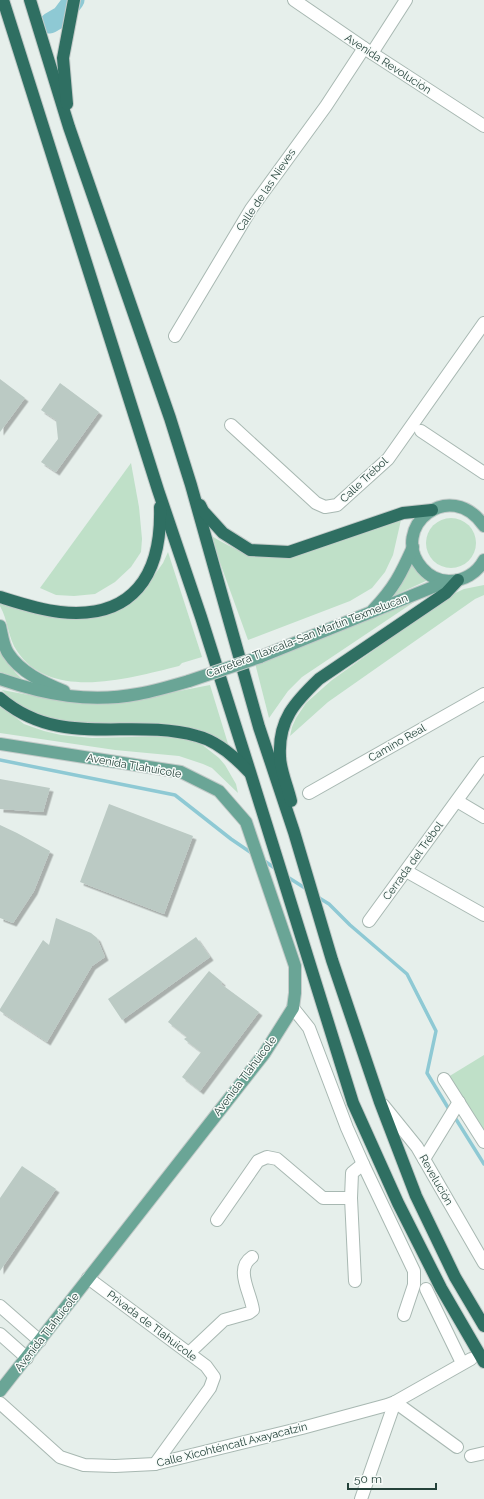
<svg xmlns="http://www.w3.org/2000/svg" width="484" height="1499" viewBox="0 0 484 1499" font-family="Raleway,sans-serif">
<defs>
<filter id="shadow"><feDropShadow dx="3.5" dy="3.5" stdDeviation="0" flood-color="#0004"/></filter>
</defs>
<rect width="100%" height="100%" fill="#e6efeb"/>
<g fill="#bfe0c8">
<polygon points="131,463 139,507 142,539 141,552 131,567 115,582 95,594 74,596 56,595 40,588"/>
<circle cx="451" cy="543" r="25"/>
<path d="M401 520 393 555 385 572 372 588 350 601 248 640 210 535C235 550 252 559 283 557Z"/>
<path d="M168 552 202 657 182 663 179 666C130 678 51 702 17 651 8 638 8 620 0 606V602L67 617 80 618 99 616 138 594 148 584 163 563Z"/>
<polygon points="411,562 428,580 389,598"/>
<polygon points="484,585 484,595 475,599 328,702 290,736 292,727 296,718 306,703 332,680 451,595 464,589"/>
<polygon points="420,598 302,677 288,691 269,718 255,663"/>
<polygon points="0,649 15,672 24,681 0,672"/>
<polygon points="210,685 229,747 212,735 176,725 125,726 48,721 14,702 2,690 56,700 75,701 169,693"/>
<polygon points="0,705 24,724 44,731 61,735 92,738 171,736 200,743 219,758 225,765 236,784 238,793 212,768 203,764 179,756 115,750 0,733"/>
<polygon points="484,1055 484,1136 448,1077"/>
</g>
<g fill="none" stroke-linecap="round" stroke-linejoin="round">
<g stroke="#8ec9d4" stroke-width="3.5">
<polyline points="0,760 175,795 231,839 253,854"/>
<polyline points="263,860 276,869"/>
<polyline points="286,876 308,890"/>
<polyline points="316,896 329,904 350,925 407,974 436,1031 427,1073 450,1111"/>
<polyline points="454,1116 484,1164"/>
</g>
<polyline stroke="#8ec9d4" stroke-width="21" points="50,23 62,16 74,0"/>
</g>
<g fill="#bbcac4" filter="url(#shadow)">
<polygon points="0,379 25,398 0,432"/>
<polygon points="60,383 99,412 56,472 41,462 58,439 56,420 41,410"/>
<polygon points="0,779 50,788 43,812 0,809"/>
<polygon points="109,804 193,836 164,914 80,882"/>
<polygon points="0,825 17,833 50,851 34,891 13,923 0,918"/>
<polygon points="56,918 91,933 97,938 105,957 92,966 47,1042 0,1011 0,1009 43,940 49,945"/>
<polygon points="196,937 210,957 122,1020 108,999"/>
<polygon points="209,971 222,982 221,984 259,1012 200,1091 182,1077 201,1052 184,1039 187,1037 168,1022"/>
<polygon points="22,1166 56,1189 0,1271 0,1198"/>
</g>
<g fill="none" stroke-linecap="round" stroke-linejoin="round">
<defs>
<g id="minor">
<polyline points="294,0 364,48 484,126"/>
<polyline points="372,53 406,0"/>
<polyline points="175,336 251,209 326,106 364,48"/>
<polyline points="231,425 316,503 325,507 337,505 388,459 484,323"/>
<polyline points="421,431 484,473"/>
<polyline points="309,793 484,694"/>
<polyline points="457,801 484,817"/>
<polyline points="406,871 484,915"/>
<polyline points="369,921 484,763"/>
<polyline points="293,1008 309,1028 347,1128 363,1164 414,1271 414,1285 404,1315"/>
<polyline points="444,1079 484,1142"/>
<polyline points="383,1105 417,1147 484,1263"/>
<polyline points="424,1159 459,1102"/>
<polyline points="217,1220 258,1161 267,1157 277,1159 323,1198 351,1198"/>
<polyline points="88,1278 206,1366 214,1377 210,1388 155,1464"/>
<polyline points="355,1281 351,1198 352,1173 363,1164"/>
<polyline points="426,1289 462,1363"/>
<polyline points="0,1306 40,1341"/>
<polyline points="0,1334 27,1358"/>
<path d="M189 1353 224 1320 249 1313 253 1310C251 1293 234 1269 252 1257"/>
<polyline points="0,1403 60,1457 84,1465 115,1466 155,1464 302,1428 387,1405 395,1402 471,1359"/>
<polyline points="471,1456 484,1453"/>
<polyline points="361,1499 395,1402 457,1447"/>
</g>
<g id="major">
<path d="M484 526C450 476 388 528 422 568 429 576 439 581 449 581 464 581 477 573 484 560"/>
<path d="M373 610C394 588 401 574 413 547"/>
<path d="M0 626C2 634 3 645 8 653 20 672 44 683 64 691"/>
<polyline points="260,657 448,581"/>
<path d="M0 679C46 695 90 703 138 694 155 691 172 686 189 681"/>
<polyline points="0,744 181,772 219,791 246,822 295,966 295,993 293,1008 264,1054 0,1391"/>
</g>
<g id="highway">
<polyline points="3,0 158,490 201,617 251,775 353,1103 398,1203 441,1288 484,1362"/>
<polyline points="30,0 69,127 170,418 191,485 259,727 294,832 332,960 380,1102 416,1196 455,1277 484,1326"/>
<polyline points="67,104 63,58 74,0"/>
<polyline points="200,505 203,511 223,533 250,550 289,552 403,513 432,510"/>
<path d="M0 597C19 603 40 610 60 612 133 620 162 575 160 507"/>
<path d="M0 698C61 750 128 717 197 736 217 741 236 758 249 772"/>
<path d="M291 801C288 787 280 770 280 756 278 720 295 702 319 679L446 593 458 580"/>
</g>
</defs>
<use href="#minor" stroke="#a8b8b2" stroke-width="14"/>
<use href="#major" stroke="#c2cac8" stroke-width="14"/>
<use href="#highway" stroke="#c2cac8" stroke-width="14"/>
<use href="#minor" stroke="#fff" stroke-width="12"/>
<use href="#major" stroke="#6aa596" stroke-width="12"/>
<use href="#highway" stroke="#2f6f62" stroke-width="12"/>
<defs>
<polyline id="major-bridge" points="189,681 260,657"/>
</defs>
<use href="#major-bridge" stroke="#c2cac8" stroke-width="14" stroke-linecap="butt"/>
<use href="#major-bridge" stroke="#6aa596" stroke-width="12"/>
</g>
<g text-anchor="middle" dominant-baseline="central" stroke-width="3" stroke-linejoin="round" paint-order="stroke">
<g font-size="11" fill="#24423a" stroke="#f7fbf9">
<text transform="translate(388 64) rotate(33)">Avenida Revolución</text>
<text transform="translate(266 190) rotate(-56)">Calle de las Nieves</text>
<text transform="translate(364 480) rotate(-43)">Calle Trébol</text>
<text transform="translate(307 636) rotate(-21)">Carretera Tlaxcala-San Martín Texmelucan</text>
<text transform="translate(397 743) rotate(-30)">Camino Real</text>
<text transform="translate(134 766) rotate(10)">Avenida Tlahuicole</text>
<text transform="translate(413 861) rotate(-54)">Cerrada del Trébol</text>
<text transform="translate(245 1076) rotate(-53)">Avenida Tlahuicole</text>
<text transform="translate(436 1180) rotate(60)">Revelución</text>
<text transform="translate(152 1326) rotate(37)">Privada de Tlahuicole</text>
<text transform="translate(47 1332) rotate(-52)">Avenida Tlahuicole</text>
<text transform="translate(232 1445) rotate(-14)">Calle Xicohténcatl Axayacatzin</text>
</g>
</g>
<path d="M348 1483v6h88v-6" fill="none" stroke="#24423a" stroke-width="2"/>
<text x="354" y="1483" font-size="12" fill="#24423a" stroke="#f7fbf9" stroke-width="3" paint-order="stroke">50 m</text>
</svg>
